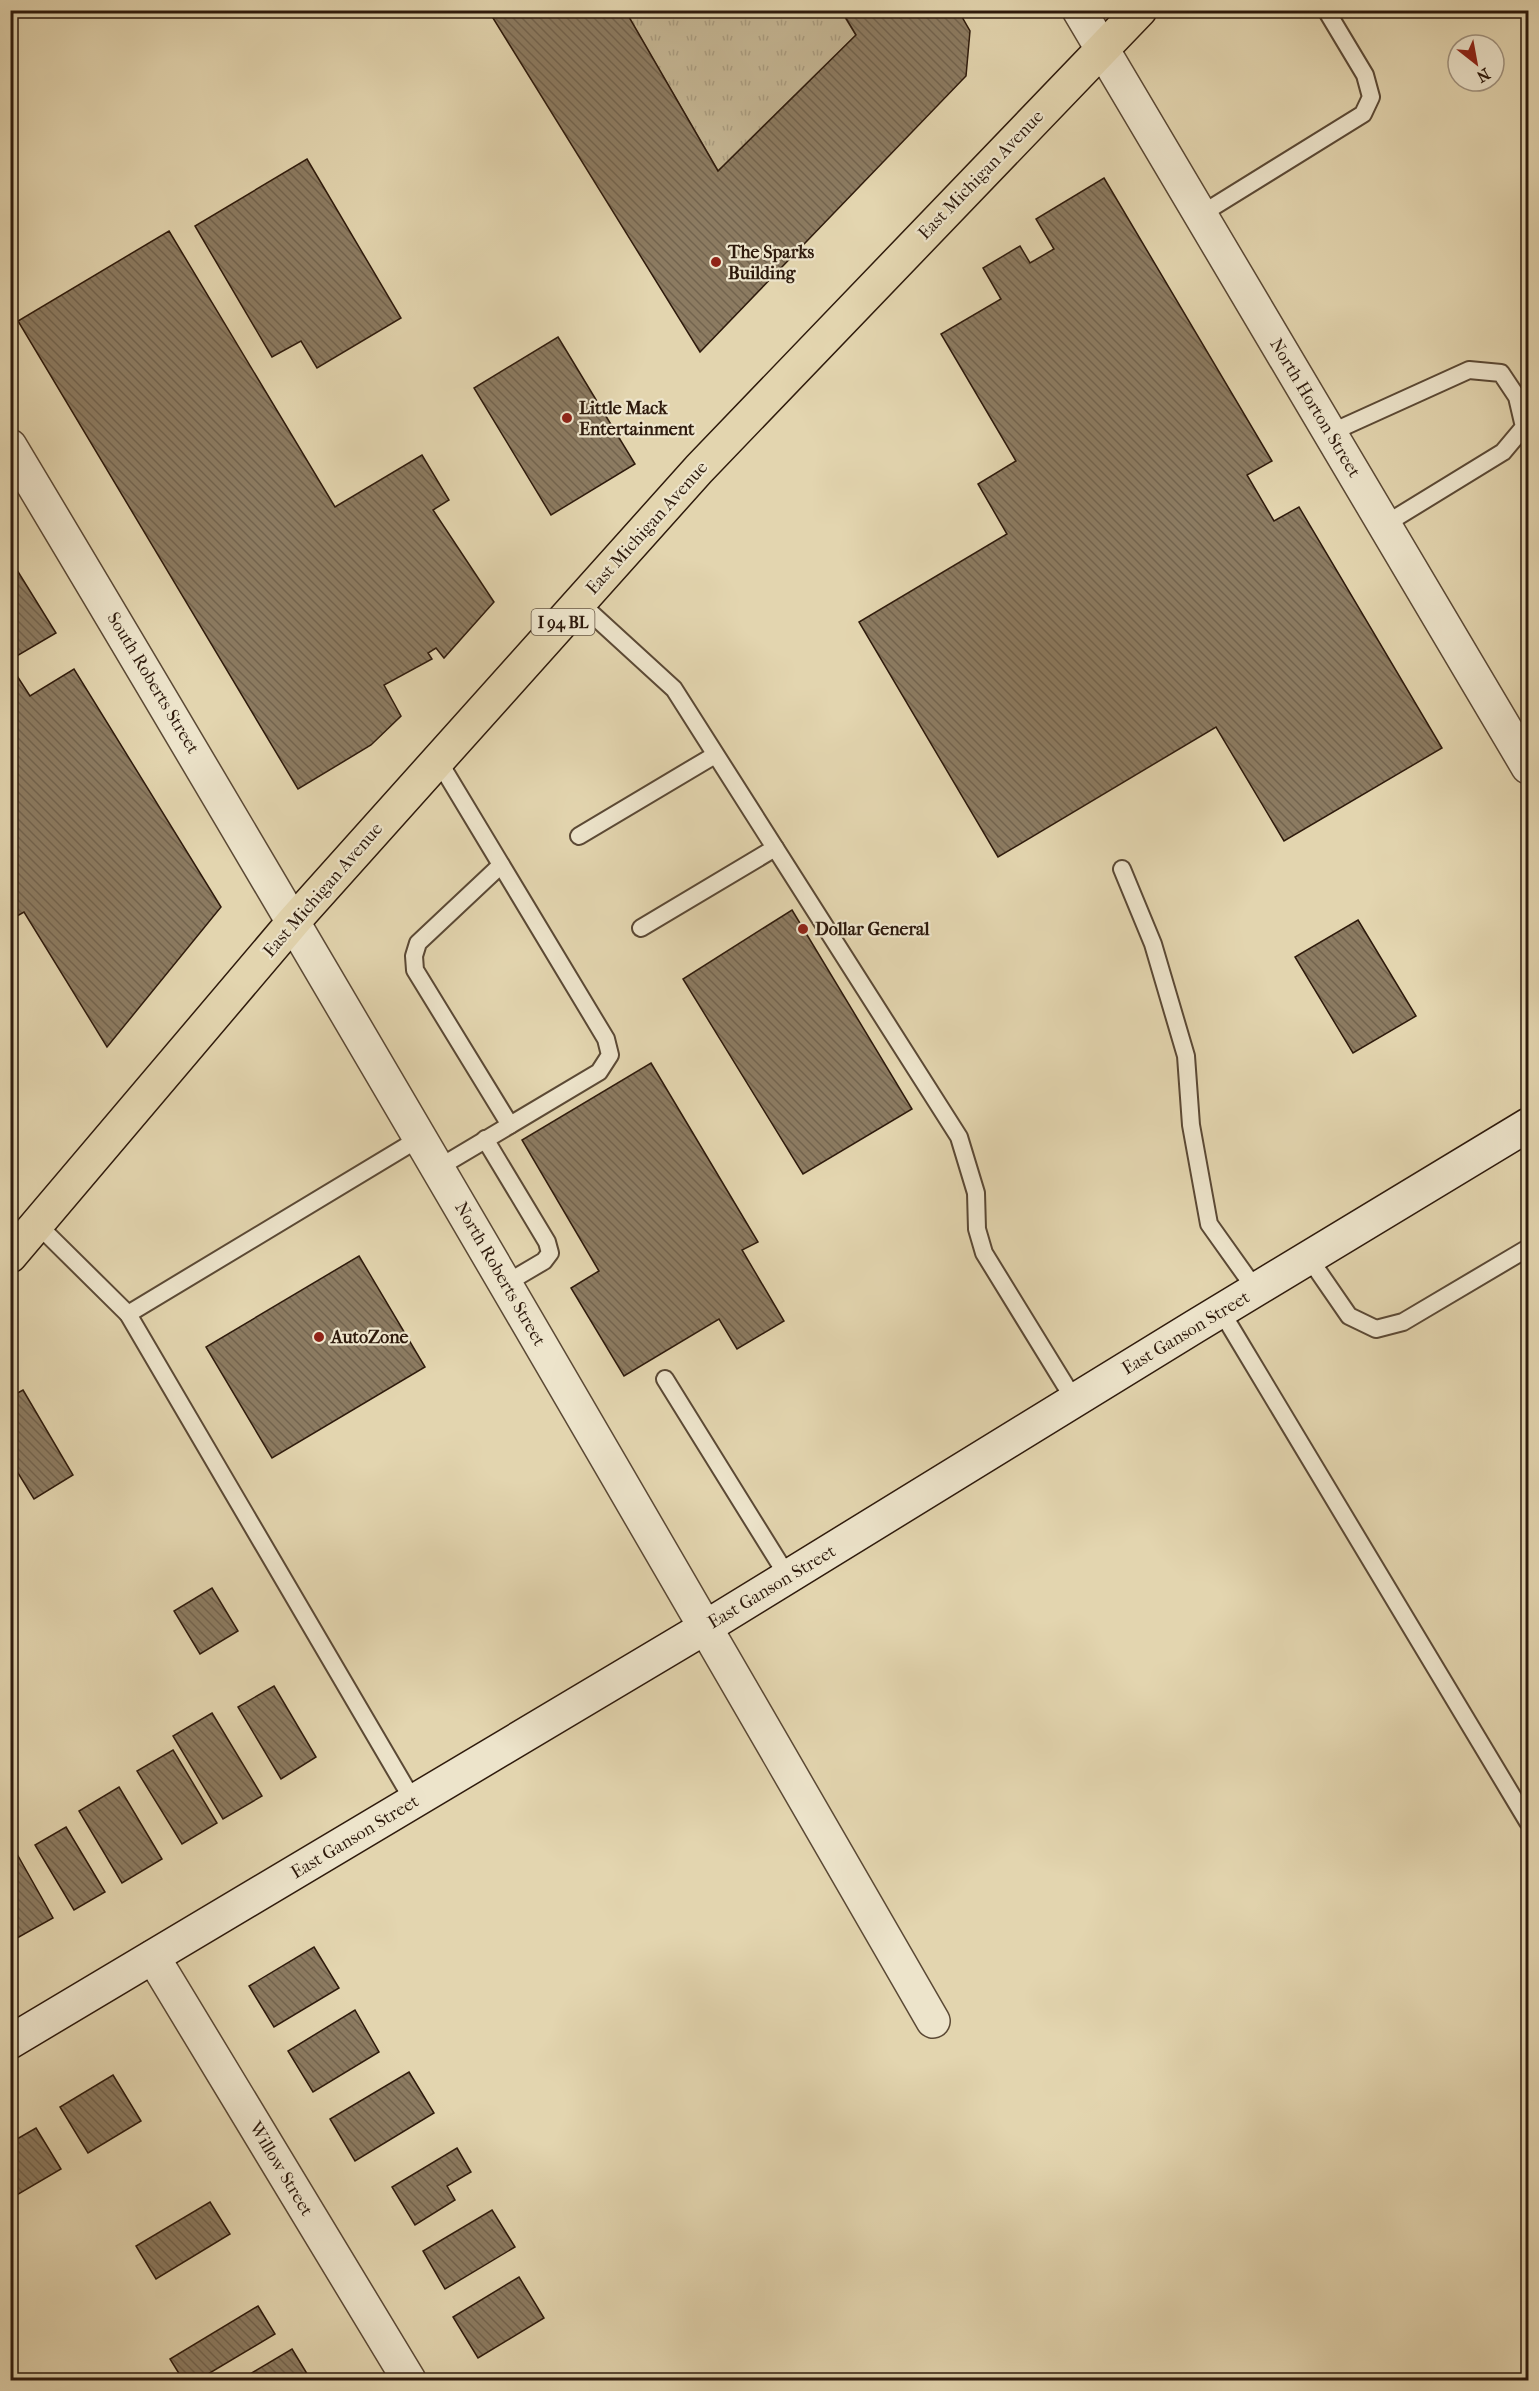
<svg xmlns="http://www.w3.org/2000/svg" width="1539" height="2391" viewBox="0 0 1539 2391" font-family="'IM FELL French Canon',serif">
<defs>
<pattern id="grass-tufts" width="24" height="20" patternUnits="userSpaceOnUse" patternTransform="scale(1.5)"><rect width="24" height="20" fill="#c4b593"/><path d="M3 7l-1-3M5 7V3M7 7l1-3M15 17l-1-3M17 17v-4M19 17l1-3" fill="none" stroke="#a99b7e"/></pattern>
<pattern id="building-back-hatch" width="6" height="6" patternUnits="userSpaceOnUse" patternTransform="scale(1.5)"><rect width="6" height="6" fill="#8c7b61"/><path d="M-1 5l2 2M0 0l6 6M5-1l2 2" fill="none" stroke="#73644e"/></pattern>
</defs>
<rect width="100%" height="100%" fill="#e3d5af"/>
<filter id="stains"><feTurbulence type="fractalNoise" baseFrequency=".00333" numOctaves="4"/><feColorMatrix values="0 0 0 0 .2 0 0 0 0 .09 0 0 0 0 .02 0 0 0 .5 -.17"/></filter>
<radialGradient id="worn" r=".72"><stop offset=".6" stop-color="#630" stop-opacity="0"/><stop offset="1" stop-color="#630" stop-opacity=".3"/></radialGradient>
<polygon fill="url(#grass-tufts)" stroke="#796850" stroke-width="1.5" points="625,11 841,11 856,35 718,171"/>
<g fill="url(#building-back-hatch)" stroke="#2e1a0c" stroke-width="1.5">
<polygon points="488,10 625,10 718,171 856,35 841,10 958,10 970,31 966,76 700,352"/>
<polygon points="307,159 401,318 317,368 301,341 272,357 195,226"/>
<polygon points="1104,178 1272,461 1247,475 1274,521 1299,507 1442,748 1284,841 1216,727 998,857 859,622 1007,534 978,484 1016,461 941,334 1001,299 983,268 1020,246 1030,263 1054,249 1036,219"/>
<polygon points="169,231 335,507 422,455 449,500 433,510 494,602 444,658 436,648 428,653 432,659 384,685 401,716 371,745 298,789 18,321"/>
<polygon points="558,337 635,464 551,515 474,388"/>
<polygon points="12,562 56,633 10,660 10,564"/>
<polygon points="10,665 30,696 74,669 221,907 107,1047 24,912 10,920"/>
<polygon points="792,910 912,1109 803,1174 683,979"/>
<polygon points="1358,920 1416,1016 1353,1053 1295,957"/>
<polygon points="651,1063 758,1242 742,1250 784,1321 737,1349 719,1319 624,1376 571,1288 599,1271 522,1140"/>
<polygon points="359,1256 425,1367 272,1458 206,1347"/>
<polygon points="23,1390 73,1475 34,1499 10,1460 10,1397"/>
<polygon points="212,1588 238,1631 200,1654 174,1611"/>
<polygon points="274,1686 316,1757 281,1779 238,1707"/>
<polygon points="212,1713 262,1796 223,1819 173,1736"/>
<polygon points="173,1750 217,1823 182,1844 137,1771"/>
<polygon points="119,1787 162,1859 122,1883 79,1811"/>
<polygon points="66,1827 105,1892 74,1910 35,1845"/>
<polygon points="17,1854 53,1918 10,1942 10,1858"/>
<polygon points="314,1947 339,1988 274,2027 249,1986"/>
<polygon points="355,2010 379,2052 313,2092 288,2051"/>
<polygon points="409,2072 434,2113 355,2161 330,2119"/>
<polygon points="113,2075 141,2121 88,2153 60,2107"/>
<polygon points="36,2128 61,2169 10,2199 10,2143"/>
<polygon points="457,2148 471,2172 447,2186 455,2200 415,2225 392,2187"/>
<polygon points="210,2202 230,2234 156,2279 136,2246"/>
<polygon points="492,2210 515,2247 445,2289 423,2251"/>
<polygon points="519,2277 544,2318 478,2358 453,2317"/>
<polygon points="258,2306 275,2334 198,2380 183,2380 170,2359"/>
<polygon points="292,2349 309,2377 303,2380 240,2380"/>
</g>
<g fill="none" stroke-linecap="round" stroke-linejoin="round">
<defs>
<g id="lane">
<polyline points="1200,215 1363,114 1371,97 1365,75 1326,10"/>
<polyline points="1330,433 1469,370 1501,373 1517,397 1524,427 1503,452 1384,525"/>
<polyline points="580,603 674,689 959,1137 976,1193 977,1229 984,1253 1075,1401"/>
<polyline points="438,760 606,1039 610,1055 599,1072 438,1168"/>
<polyline points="579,836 715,755"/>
<polyline points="501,865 418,943 414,956 415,970 510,1125"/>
<polyline points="1122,869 1153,944 1186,1056 1191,1125 1209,1224 1256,1290"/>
<polyline points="641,928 775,848"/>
<polyline points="485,1139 547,1242 550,1253 544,1261 505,1284"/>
<polyline points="37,1224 128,1314 414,1802"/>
<polyline points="1309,1258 1349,1316 1376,1329 1403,1322 1528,1248"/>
<polyline points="1221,1311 1528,1822"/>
<polyline points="128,1314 420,1138"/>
<polyline points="665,1379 788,1577"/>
</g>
<g id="street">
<polyline points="1079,10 1528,767"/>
<path d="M10 446C323 968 629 1494 933 2021"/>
<polyline points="153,1957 409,2380"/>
</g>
<polyline id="secondary" points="10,2042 706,1627 1194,1327 1528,1125"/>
<polyline id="primary" points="10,1256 294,921 699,469 1140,10"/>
</defs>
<use href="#lane" stroke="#5b4935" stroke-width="20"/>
<use href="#street" stroke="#5b4935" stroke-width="36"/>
<use href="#secondary" stroke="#2e1a0c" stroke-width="36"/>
<use href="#primary" stroke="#2e1a0c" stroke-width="36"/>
<use href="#lane" stroke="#ede4cb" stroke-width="16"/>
<use href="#street" stroke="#ede4cb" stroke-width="33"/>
<use href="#secondary" stroke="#ede4cb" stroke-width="33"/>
<use href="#primary" stroke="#e3d5af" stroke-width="33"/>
</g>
<g fill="#8f2418" stroke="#ede4cb" stroke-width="2">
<circle cx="716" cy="262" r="6"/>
<circle cx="567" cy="418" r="6"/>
<circle cx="803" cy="929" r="6"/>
<circle cx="319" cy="1337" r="6"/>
</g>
<g text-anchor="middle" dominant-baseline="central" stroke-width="4.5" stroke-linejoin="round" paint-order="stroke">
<rect fill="#ede4cb" stroke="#675745" stroke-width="1.5" x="531.5" y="609" width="63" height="26" rx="4.5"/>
<g font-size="16" font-weight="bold" fill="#2e1a0c">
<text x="563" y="622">I 94 BL</text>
</g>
<g font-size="18" fill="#2e1a0c" stroke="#ede4cb">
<text transform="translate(981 175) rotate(-46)">East Michigan Avenue</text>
<text transform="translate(1315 408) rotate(59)">North Horton Street</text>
<text transform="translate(647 528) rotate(-48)">East Michigan Avenue</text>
<text transform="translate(153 683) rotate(59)">South Roberts Street</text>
<text transform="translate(323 890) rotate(-49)">East Michigan Avenue</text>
<text transform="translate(500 1274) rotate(60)">North Roberts Street</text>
<text transform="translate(1186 1333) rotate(-31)">East Ganson Street</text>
<text transform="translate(772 1587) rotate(-31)">East Ganson Street</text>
<text transform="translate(355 1837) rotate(-31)">East Ganson Street</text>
<text transform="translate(281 2169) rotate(59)">Willow Street</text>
</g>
<g font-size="18" font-weight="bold" fill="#2e1a0c" stroke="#ede4cb" text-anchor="start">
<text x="728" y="252">The Sparks<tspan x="728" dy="21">Building</tspan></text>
<text x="579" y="408">Little Mack<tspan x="579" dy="21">Entertainment</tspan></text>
<text x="815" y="929">Dollar General</text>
<text x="331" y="1337">AutoZone</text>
</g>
</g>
<rect width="1539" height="2391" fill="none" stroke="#e3d5af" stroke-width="36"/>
<rect x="12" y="12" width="1515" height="2367" fill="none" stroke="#2e1a0c" stroke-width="3"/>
<rect x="18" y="18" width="1503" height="2355" fill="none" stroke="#2e1a0c" stroke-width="1.5"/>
<g transform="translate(1476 63) rotate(149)"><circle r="28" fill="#ede4cb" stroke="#a1937f" stroke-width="1.5"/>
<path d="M0-4.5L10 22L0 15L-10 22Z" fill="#8f2418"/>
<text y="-9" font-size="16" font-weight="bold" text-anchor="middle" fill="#2e1a0c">N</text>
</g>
<rect width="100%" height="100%" filter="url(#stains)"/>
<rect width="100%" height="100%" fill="url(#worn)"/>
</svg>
